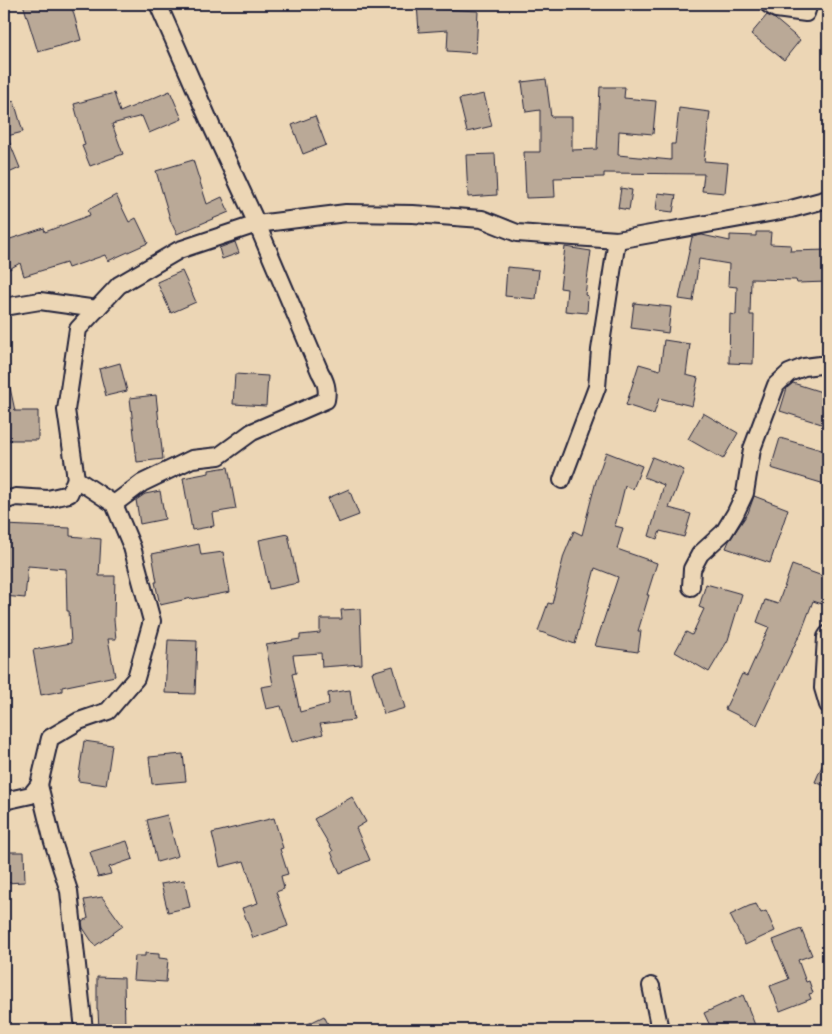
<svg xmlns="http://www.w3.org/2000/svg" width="832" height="1034" viewBox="0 0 832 1034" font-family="Kalam,sans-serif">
<rect width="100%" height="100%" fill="#ecd6b5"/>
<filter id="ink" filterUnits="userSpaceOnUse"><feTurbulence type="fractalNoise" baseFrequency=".02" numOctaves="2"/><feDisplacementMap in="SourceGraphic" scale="10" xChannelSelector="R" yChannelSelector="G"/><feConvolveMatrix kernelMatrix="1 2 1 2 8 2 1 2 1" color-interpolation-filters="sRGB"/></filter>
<g filter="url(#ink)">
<g fill="#baa997" stroke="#22223b">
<polygon points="23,4 71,4 81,40 38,52"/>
<polygon points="417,4 441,4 441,9 478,11 476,53 447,51 448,30 419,32"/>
<polygon points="767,15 775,19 800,40 784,60 751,34"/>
<polygon points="546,79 551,117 572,117 572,150 597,149 600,87 625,87 624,98 656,101 653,134 619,131 618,155 671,160 671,144 675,144 679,108 710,112 704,161 728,163 725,193 702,191 704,174 604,173 604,177 554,178 555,197 526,198 524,152 540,152 540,110 526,112 522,82"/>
<polygon points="170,91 182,119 149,133 142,116 112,124 123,154 90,166 82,146 85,145 74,104 114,93 120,112"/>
<polygon points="484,94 492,126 467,132 459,99"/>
<polygon points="14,101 23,132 7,136 20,168 4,175 4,104"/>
<polygon points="315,116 326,145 303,154 292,125"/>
<polygon points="495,154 497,195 468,197 466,155"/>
<polygon points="193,160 207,204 222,197 229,212 177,234 171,222 156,171"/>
<polygon points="621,188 632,190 629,210 618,208"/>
<polygon points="658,193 676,195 673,212 656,210"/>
<polygon points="116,195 129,222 136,218 148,243 108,261 105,255 68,268 66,263 24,276 20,263 4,272 4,241 44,228 45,232 90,215 88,210"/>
<polygon points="756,232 771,232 770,244 791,245 790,251 828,250 828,282 797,283 796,280 751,279 750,315 754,315 753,364 729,363 730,314 736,315 737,287 728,286 729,264 699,259 693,301 679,299 692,237 702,235 730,241 730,235 756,236"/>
<polygon points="235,242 239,253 222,259 219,248"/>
<polygon points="565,247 591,251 585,295 588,296 587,313 565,311 567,289 560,288"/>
<polygon points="507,267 539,270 536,299 505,296"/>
<polygon points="182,271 196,302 171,313 157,282"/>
<polygon points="634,303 671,307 668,333 631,328"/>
<polygon points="664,340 690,344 686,375 698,378 692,406 659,398 654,414 626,405 639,364 660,370"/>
<polygon points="120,363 127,391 106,396 99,369"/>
<polygon points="235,374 268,376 266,406 233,404"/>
<polygon points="9,383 15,411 38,411 38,440 4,440 4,384"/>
<polygon points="793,383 828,394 828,426 780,411 787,388"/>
<polygon points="156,395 163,459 137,462 130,398"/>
<polygon points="703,413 738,433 723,459 688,439"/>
<polygon points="780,438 825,451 824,457 828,457 828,485 771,468"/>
<polygon points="606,452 642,466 633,489 625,486 615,526 623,528 617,549 657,563 647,595 649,595 638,631 641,631 638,652 595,646 618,577 595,568 575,644 538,631 548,603 552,604 564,555 574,531 582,535 596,481"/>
<polygon points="652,457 684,470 669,508 691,514 684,537 660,531 657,539 649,536 664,485 644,477"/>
<polygon points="228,467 236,509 212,513 214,526 192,530 183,478 209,473 209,470"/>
<polygon points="349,489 359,515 338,523 328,498"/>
<polygon points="160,491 165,519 140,524 136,500 145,494"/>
<polygon points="754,496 788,509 770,563 726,548 729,541 748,513"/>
<polygon points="5,525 70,528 70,536 101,539 99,576 115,576 114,620 116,639 108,639 115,676 62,687 62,691 41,695 33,650 71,643 69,611 67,611 66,569 28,566 25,598 4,596"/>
<polygon points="288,534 298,583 269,589 259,540"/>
<polygon points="199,544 201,555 223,552 230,592 193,599 192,598 160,605 155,582 157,582 152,554"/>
<polygon points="792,565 828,578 828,586 822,604 813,601 799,638 798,638 757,725 725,709 742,674 747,676 769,627 757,622 765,600 778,604"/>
<polygon points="706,584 742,594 728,640 709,672 675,652 686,632 692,635 704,609 699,607"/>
<polygon points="360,609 362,664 322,667 321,653 293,655 296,673 292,674 300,712 329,704 328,693 350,690 354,720 320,724 323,734 292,742 281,706 266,709 261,687 273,685 266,645 300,639 300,635 320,633 320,619 342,619 341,610"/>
<polygon points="168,640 197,641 195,694 165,693"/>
<polygon points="393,666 405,708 384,714 372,672"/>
<polygon points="84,741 112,745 106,785 78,781"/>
<polygon points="828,752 828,787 815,782"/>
<polygon points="183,754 186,781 152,784 149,757"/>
<polygon points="352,797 366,822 356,828 370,860 340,873 331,852 333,851 314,819"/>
<polygon points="167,815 178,856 157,862 147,820"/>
<polygon points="274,818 283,848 280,849 288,874 281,876 284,889 276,892 288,926 253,938 242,908 258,903 244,861 220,867 212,833"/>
<polygon points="127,841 133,859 109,867 111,874 98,877 90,852"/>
<polygon points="4,852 24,852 25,882 4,883"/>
<polygon points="184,880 190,907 168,912 161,884"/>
<polygon points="102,897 123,926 95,946 83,928 82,922 88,918 84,900"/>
<polygon points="756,904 761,913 766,911 775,931 745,945 730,915 749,906"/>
<polygon points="801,929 812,955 798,960 806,982 809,981 813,993 809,994 811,999 780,1011 770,986 789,979 773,940"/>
<polygon points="145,953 159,954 159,958 168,959 166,982 133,980 135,956 145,956"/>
<polygon points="97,977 124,978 125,1030 99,1030 98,1010 97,1010"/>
<polygon points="743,995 757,1030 712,1030 704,1013"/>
<polygon points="324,1016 331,1030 296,1030"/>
</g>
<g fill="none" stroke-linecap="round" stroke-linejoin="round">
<defs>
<g id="minor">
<polyline points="768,4 776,9 806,13 809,4"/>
<polyline points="4,307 40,301 97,309"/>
<polyline points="562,480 597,387 600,350 617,240"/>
<polyline points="4,501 16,497 48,499 69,494 76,479"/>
<path d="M114 504 142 483 192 459 219 456 252 432 326 400C328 389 326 382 320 372L257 224 212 127 158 4"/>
<polyline points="691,587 692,569 700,554 724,532 735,514 745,493 752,449 776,385 789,373 804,367 820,365 828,366"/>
<polyline points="828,634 826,637 823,688 828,705"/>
<polyline points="39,785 50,738 79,721 108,711 136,678 152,621 132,547 114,504 76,479 66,410 78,329 119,285 179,250 257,224 346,213 413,214 482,219 517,233 617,240 791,209 828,199"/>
<polyline points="4,801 31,795 39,785 53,842 69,891 84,1030"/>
<polyline points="651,986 660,1030"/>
</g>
</defs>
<use href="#minor" stroke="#22223b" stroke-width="20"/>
<use href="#minor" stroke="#ecd6b5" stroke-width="16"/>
</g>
</g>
<rect width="832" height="1034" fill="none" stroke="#ecd6b5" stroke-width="20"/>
<rect x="10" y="10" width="812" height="1014" fill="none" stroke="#22223b" stroke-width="2" filter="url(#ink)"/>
</svg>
